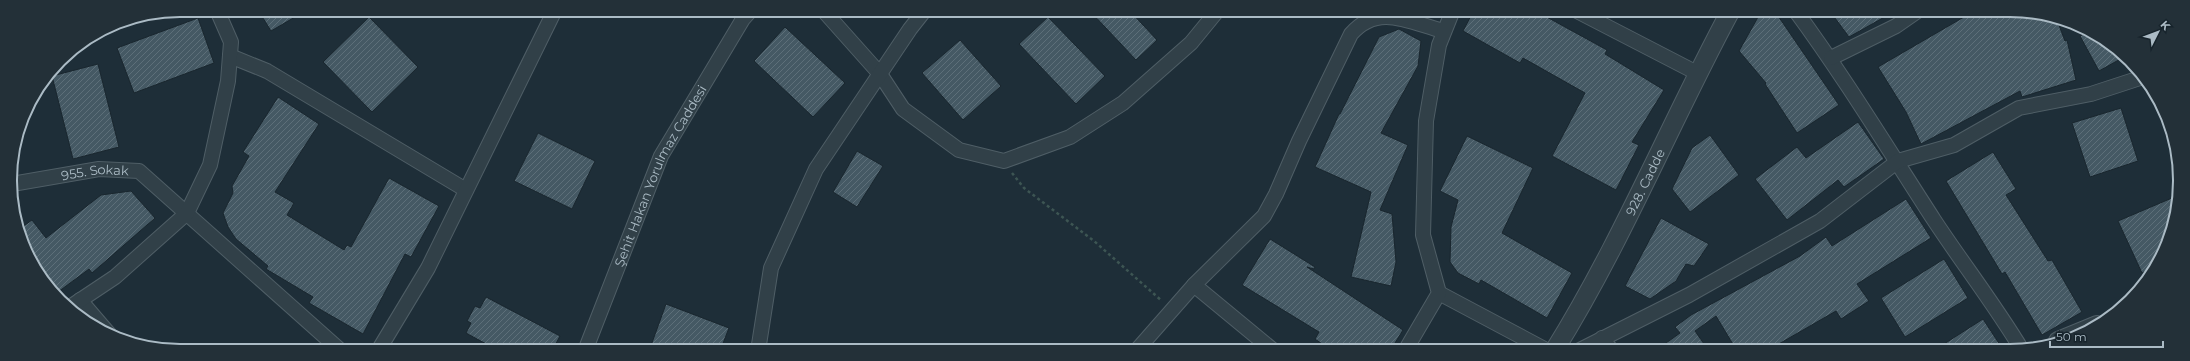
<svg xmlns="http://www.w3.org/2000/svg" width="2190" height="361" viewBox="0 0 2190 361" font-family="Montserrat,sans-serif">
<defs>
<pattern id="building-hatch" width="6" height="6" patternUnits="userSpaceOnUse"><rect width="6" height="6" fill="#455964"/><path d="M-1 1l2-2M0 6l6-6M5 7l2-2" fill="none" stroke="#5d6f79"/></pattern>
</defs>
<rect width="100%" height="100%" fill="#1e2e38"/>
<g fill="url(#building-hatch)" stroke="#19262e">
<polygon points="258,10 307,10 271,31"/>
<polygon points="1089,10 1129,10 1157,40 1136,60"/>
<polygon points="1474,10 1534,10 1607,50 1605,54 1664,90 1632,142 1639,145 1616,190 1552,156 1585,93 1523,58 1520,63 1463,31"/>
<polygon points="1762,10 1774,10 1839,105 1797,133 1765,84 1766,83 1739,51"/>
<polygon points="1829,10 1897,10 1849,37"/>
<polygon points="1976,10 2021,10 2057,20 2065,41 2067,40 2076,80 2022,97 2020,91 1921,144 1906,112 1878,67"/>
<polygon points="369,17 418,67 372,112 323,62"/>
<polygon points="1048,17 1105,76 1076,104 1019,44"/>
<polygon points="198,18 214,63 134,93 117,48"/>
<polygon points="785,27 845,83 813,117 754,61"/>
<polygon points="1399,29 1421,41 1418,66 1381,133 1408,145 1380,210 1392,214 1396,262 1391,286 1351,277 1371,192 1315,167 1339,114 1340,114 1379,37"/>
<polygon points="2090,31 2090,32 2124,57 2099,71 2080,36"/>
<polygon points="960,40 1001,86 963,120 922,73"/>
<polygon points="98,64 119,147 73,159 52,76"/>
<polygon points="278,97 319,124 275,192 294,203 287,215 344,250 347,245 351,247 389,178 439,206 411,257 405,254 363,334 309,303 313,297 266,269 268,266 236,239 228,227 223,213 233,193 232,186 249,156 243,152"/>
<polygon points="2121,108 2138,161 2090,177 2072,123"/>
<polygon points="1858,122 1884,159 1844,187 1838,180 1787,220 1755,179 1797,147 1806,158"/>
<polygon points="538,133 595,161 572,209 514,181"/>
<polygon points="1710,135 1739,175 1690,212 1672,189 1692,148"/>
<polygon points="1467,136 1533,168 1502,233 1572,273 1547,318 1481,280 1479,284 1458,273 1450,262 1451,227 1458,200 1440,191"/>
<polygon points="857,151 883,166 857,207 833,192"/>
<polygon points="1993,152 2016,189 2006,195 2048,261 2052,260 2082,312 2042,335 2005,272 2002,274 1946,181"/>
<polygon points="131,191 155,218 92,273 89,269 54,295 19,236 18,230 32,220 46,238 101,195"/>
<polygon points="2179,195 2167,246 2152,268 2142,273 2118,221"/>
<polygon points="1906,199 1931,238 1857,284 1869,301 1841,319 1836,311 1777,345 1780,351 1737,351 1716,316 1695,331 1709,351 1655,351 1680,333 1675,327 1691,315 1800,256 1826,237 1832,246"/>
<polygon points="1661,218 1709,244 1694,266 1686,264 1676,281 1650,299 1625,286"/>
<polygon points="1270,239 1315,267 1314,269 1307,267 1403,330 1390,351 1332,351 1315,339 1319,332 1242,285"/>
<polygon points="1944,259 1968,298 1905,337 1881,298"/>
<polygon points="486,297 560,336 552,351 499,351 466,333 471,323 467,321 475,306 480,308"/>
<polygon points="666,304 729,328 720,351 649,351"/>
<polygon points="1983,319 2004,351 1933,351"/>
</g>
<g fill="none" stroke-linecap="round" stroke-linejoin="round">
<defs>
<g id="minor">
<polyline points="823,10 880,74 903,109 959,150 1004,161 1070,137 1123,103 1191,43 1218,10"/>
<polyline points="1575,10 1697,73"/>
<path d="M1795 10C1845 78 1888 149 1934 220 1963 264 1995 305 2022 350"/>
<polyline points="230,56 267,71 466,190"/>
<polyline points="1831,58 1896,26 1919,10"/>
<path id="s1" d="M12 184 99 169 139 171 341 351"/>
<polyline points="1194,285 1274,351"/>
<polyline points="1439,293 1548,351"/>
<polyline points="80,300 110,335"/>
<polyline points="70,307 115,277 187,213 210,165 228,81 231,42 217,10"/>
<polyline points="1602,338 1612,351"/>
<polyline points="378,351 428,268 555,10"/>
<path id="s2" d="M585 351 661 156 743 19 751 10"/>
<polyline points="758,351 771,268 816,169 910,29 925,10"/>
<path d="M1136 351 1194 285 1264 216 1276 194 1299 141 1351 34C1378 3 1409 22 1443 31"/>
<polyline points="1405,351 1439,293 1423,235 1426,121 1439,45 1453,10"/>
<polyline points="1578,351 1689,295 1820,221 1898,161 1954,145 2019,108 2091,94 2143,77"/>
</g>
<g id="tertiary">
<polyline points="2058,341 2097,325"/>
<path id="s3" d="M1554 351C1622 242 1670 123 1731 10"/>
</g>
</defs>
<use href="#minor" stroke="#4f5e66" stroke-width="16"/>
<use href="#tertiary" stroke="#4f5e66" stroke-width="20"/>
<polyline stroke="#3d5553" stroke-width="2.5" stroke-dasharray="3 3" stroke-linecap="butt" points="1012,173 1024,188 1094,241 1162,301"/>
<use href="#minor" stroke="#314048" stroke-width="14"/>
<use href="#tertiary" stroke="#314048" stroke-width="18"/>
</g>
<g text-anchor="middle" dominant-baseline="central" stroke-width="4" stroke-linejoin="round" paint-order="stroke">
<g font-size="13" fill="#abbbc5" stroke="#17242c">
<text stroke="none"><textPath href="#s1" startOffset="84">955. Sokak</textPath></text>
<text stroke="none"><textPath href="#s2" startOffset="191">Şehit Hakan Yorulmaz Caddesi</textPath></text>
<text stroke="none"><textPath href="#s3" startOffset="192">928. Cadde</textPath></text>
</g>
</g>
<path d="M0 0H2190V361H0ZM180 17H2010A163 163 0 0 1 2173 180V181A163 163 0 0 1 2010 344H180A163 163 0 0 1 17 181V180A163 163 0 0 1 180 17Z" fill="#233038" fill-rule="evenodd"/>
<path fill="none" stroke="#abbbc5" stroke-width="2" d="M180 17H2010A163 163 0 0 1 2173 180V181A163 163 0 0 1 2010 344H180A163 163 0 0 1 17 181V180A163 163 0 0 1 180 17Z"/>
<g transform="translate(2158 32) rotate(48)" stroke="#17242c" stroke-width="3" paint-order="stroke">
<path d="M0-3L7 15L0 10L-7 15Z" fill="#abbbc5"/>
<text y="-6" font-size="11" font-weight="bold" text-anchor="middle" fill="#abbbc5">K</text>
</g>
<path d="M2050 341v6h113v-6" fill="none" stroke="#abbbc5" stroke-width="2"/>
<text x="2056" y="341" font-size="12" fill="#abbbc5" stroke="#17242c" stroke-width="3" paint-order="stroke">50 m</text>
</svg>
